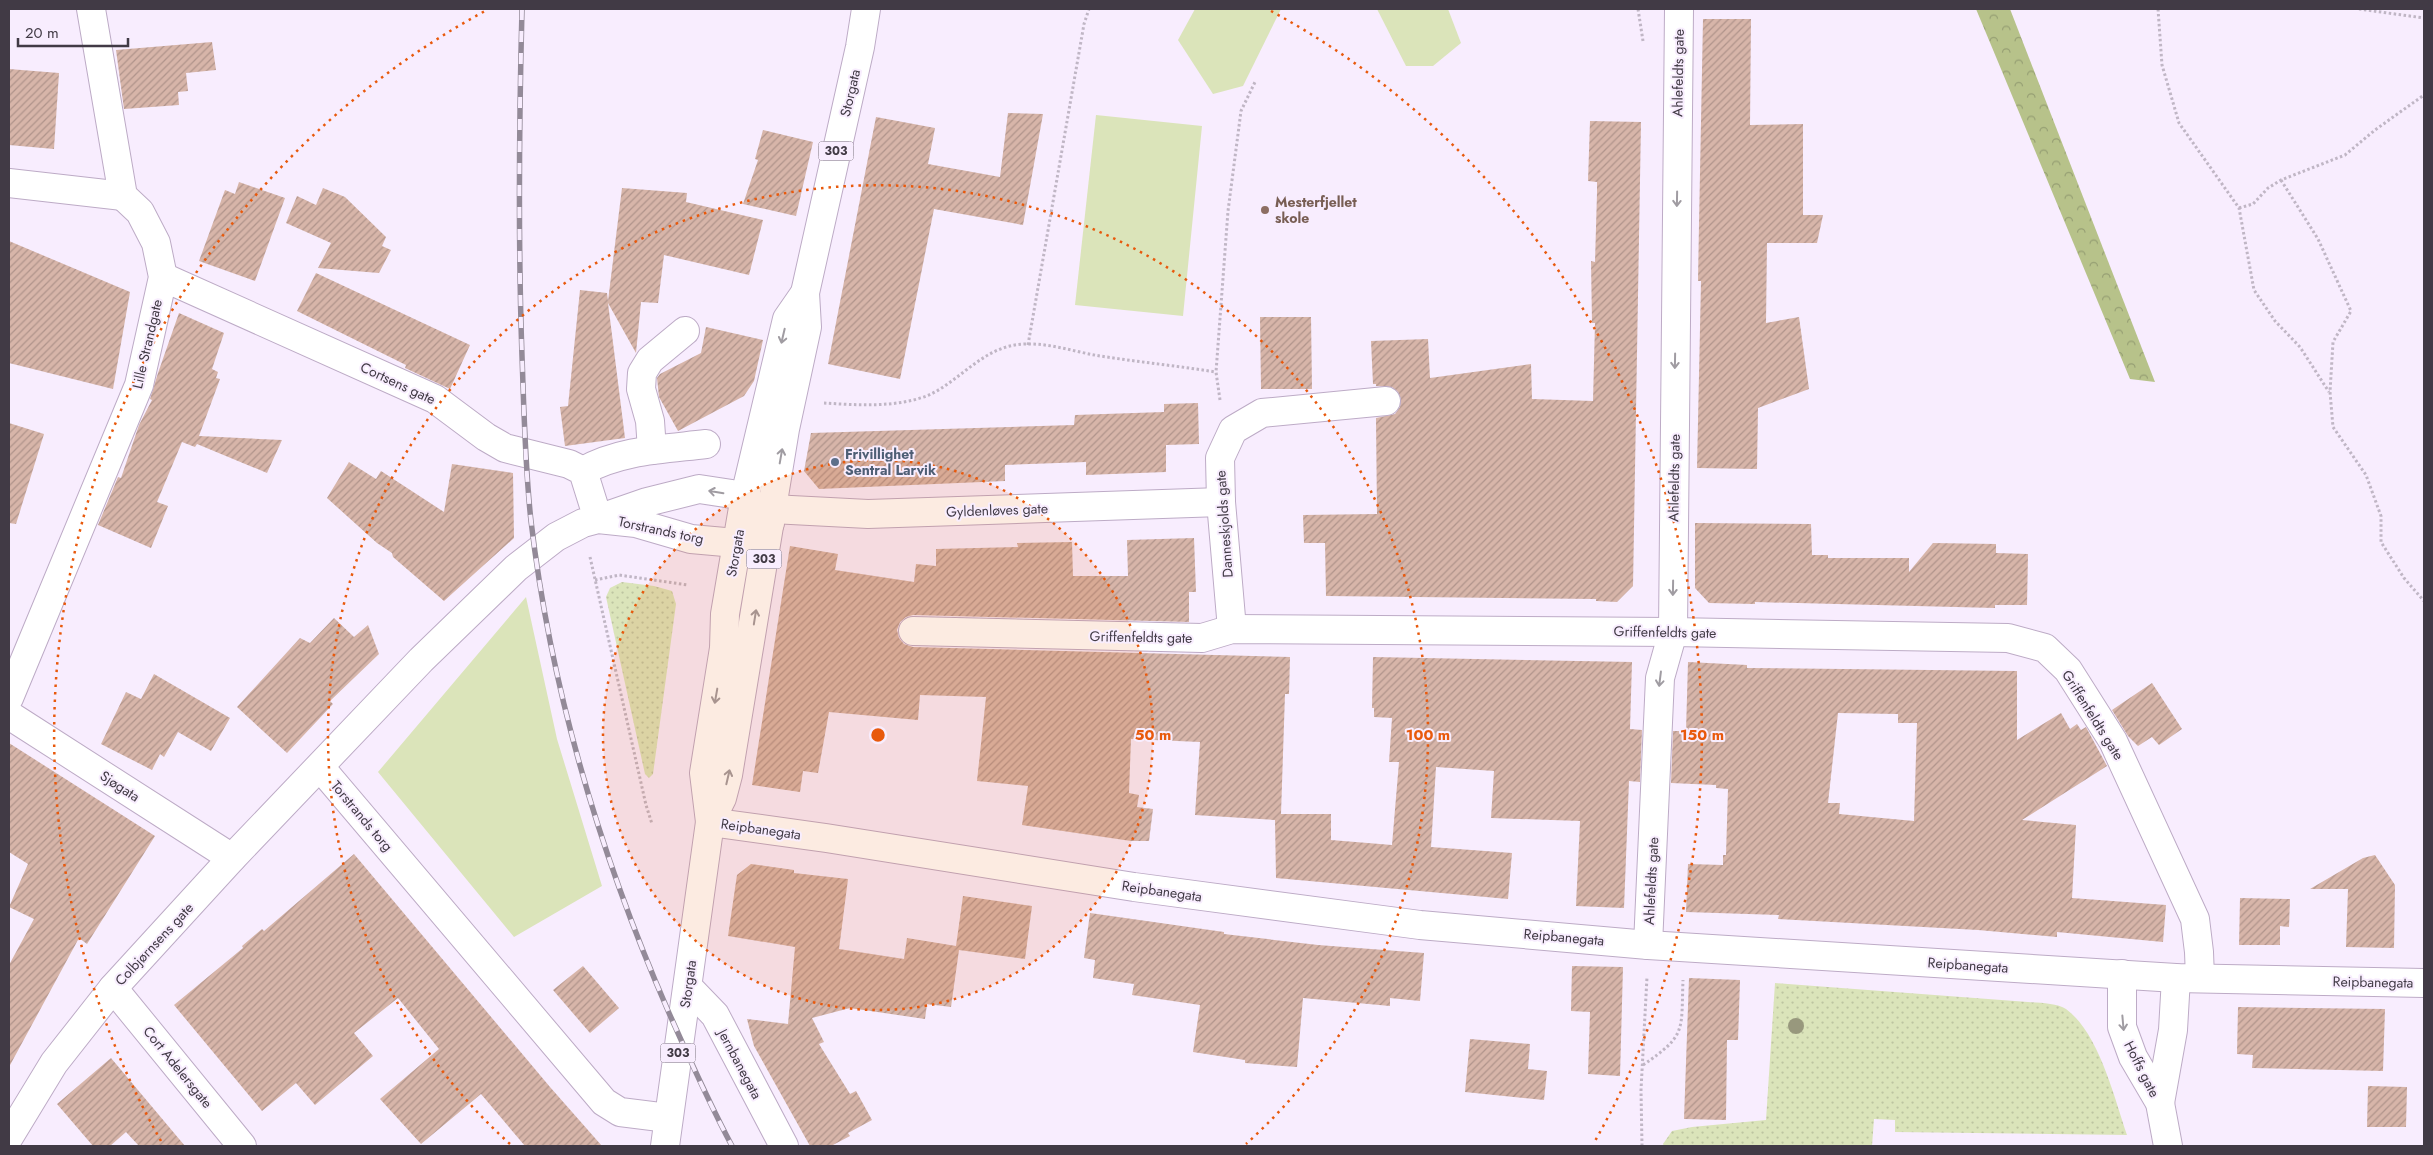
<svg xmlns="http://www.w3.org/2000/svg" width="2433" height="1155" viewBox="0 0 2433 1155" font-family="Jost,sans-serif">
<defs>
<pattern id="grass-dots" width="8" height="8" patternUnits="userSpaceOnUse" patternTransform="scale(1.25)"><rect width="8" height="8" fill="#dbe4ba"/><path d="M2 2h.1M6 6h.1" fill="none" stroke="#bdc4a1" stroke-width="1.8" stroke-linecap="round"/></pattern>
<pattern id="forest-crowns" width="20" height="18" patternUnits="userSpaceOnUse" patternTransform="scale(1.25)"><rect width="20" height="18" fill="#b7c28a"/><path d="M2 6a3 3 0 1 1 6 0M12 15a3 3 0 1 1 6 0" fill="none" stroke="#969f73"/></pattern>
<pattern id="building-hatch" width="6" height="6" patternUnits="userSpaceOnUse" patternTransform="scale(1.25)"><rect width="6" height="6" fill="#d7b5a9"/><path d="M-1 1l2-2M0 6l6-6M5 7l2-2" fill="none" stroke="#b0948b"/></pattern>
</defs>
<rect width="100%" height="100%" fill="#f8edfe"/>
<g fill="url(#grass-dots)">
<polygon points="622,582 654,586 672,591 676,604 653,774 649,778 645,774 606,597 610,588"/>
<path d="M1775 983 2028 1002C2039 1003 2057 1003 2066 1009 2099 1033 2114 1097 2127 1135L1895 1132V1120L1874 1119 1872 1146H1664L1663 1144 1672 1131 1692 1127 1766 1120Z"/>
</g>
<polygon fill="url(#forest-crowns)" points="1976,9 2010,9 2155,382 2130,379"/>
<g fill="#dbe4ba">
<polygon points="1195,9 1281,9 1243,86 1213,94 1178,40"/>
<polygon points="1377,9 1448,9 1461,43 1433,66 1406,66"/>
<polygon points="1096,115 1202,126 1183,316 1075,305"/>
<polygon points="526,597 557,739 602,886 514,937 378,772"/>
</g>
<g fill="url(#building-hatch)" fill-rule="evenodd">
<polygon points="1703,19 1751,19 1750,125 1803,124 1803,215 1823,215 1817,243 1767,243 1766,323 1799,317 1809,389 1758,408 1757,469 1697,468 1701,281 1698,281 1699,224"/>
<polygon points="212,42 216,70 186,73 188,91 178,92 179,105 124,109 116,50"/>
<polygon points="9,69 59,73 54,149 9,145"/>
<polygon points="1008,113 1043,114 1023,225 934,209 900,379 828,364 876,117 935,128 928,164 1000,177"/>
<polygon points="1590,121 1641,122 1633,586 1617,602 1596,601 1596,599 1326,596 1325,543 1304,543 1303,515 1377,514 1376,418 1395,414 1400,407 1401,399 1398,392 1392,387 1376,386 1376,384 1373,384 1371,341 1428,339 1430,378 1531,364 1532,399 1593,401 1595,323 1592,323 1591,261 1595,262 1597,193 1597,182 1588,181"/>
<polygon points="763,130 813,142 796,216 743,204 758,160 755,159"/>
<polygon points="239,182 285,198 255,281 199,261 225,190 235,194"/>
<polygon points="323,188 345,197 386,237 382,246 391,250 379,273 318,268 331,243 286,223 297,196 316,205"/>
<polygon points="622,188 687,193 686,202 763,220 749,275 664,255 658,303 641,302 636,353 608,303 625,438 565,446 560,407 568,406 580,290 607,293 608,301"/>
<polygon points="9,241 130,292 113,389 9,363"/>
<polygon points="316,273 470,345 450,389 405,368 406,365 297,311"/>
<polygon points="179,313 224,333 212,369 218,372 216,378 220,379 199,436 282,440 267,473 197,444 195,447 182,442 157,502 168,506 151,548 98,525 118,477 121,478 139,425 152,400 150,399 158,373"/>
<polygon points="1260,317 1311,317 1312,389 1261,389"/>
<polygon points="706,327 763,340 754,381 744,396 678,431 659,397 657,378 660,374 701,353"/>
<polygon points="1198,403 1199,444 1166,445 1166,472 1086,475 1086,462 1005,465 1005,481 819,489 804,471 811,433 1074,425 1075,415 1164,412 1164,404"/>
<polygon points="9,423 44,434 16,524 9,523"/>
<polygon points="349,462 376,479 381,471 444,512 452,464 513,473 514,538 444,601 393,557 392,553 377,543 327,498"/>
<polygon points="1695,523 1811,524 1812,555 1828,555 1828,558 1909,558 1909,572 1933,543 1996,544 1996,553 2028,554 2027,605 1995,605 1995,608 1755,602 1755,604 1709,603 1695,588"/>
<polygon points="1194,538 1196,592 1189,592 1189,622 913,615 906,617 900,622 897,630 899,638 904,644 913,647 1290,657 1289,694 1285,694 1281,814 1331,814 1331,840 1392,845 1399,762 1389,762 1392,718 1374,717 1374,708 1372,708 1373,657 1632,662 1630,729 1642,730 1640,782 1629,781 1624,908 1576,906 1580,821 1491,818 1494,771 1436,767 1431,847 1512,853 1508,899 1276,878 1275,820 1195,815 1200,742 1131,739 1129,793 1139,795 1137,807 1153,809 1149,841 1131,841 1022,825 1028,786 977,781 986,697 920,695 918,720 829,712 818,773 803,771 800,792 752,785 790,546 838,554 835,570 914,582 916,564 936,566 936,549 1018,547 1017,543 1072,542 1073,576 1128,576 1127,540"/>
<polygon points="334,618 354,637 368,625 379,654 330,701 333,704 287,753 237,707 300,638 310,643"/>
<path d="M1688 662 1747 665V668L2017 671V740L2061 713 2070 729 2077 724 2081 730 2086 727 2107 766 2022 820 2076 825 2072 898 2166 905 2163 942 2057 932V937L1978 930 1778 919 1779 915 1686 912 1688 864 1723 865V855H1726L1728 789 1716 788V785L1671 783 1673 731H1686ZM1838 713 1898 714V723H1917L1914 821 1839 814 1840 803H1828Z"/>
<polygon points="154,674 230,718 211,751 178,732 164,757 160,754 152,770 101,744 126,692 141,699"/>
<polygon points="2152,683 2182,729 2159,745 2152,737 2138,746 2128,736 2112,710"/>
<polygon points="9,743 155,836 87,944 79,938 9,1067 9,965 34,919 9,907 28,864 9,852"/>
<polygon points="354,854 550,1087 602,1146 525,1146 481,1094 421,1144 380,1099 439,1049 398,998 354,1033 373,1056 315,1105 296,1083 262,1111 174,1005 243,948 242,946 262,929 264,931"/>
<polygon points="2375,855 2395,885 2394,948 2346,947 2348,889 2310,889 2363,858"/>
<polygon points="751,864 794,870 794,873 848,879 839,949 904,959 907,938 956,946 963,896 1032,906 1025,959 959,950 951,1007 927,1004 925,1019 850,1008 812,1018 824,1042 819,1044 850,1094 856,1091 872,1120 848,1133 850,1136 831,1146 810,1146 754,1046 747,1019 788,1024 795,947 728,936 737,875"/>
<polygon points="2240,898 2290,899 2289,927 2280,926 2280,945 2239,945"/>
<polygon points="1090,913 1224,932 1224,934 1318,945 1424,953 1420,1001 1390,998 1390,1006 1303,998 1297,1067 1245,1063 1245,1060 1193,1052 1200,1005 1132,995 1134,984 1093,978 1095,960 1084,958"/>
<polygon points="583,966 619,1008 590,1033 553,990"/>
<polygon points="1572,966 1623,967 1620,1076 1588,1074 1590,1012 1571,1011"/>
<polygon points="1689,978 1740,980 1738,1040 1727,1040 1726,1120 1684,1119"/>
<polygon points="2238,1007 2385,1009 2383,1071 2252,1068 2253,1055 2237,1054"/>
<polygon points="1470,1039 1530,1044 1528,1069 1547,1071 1544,1100 1465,1092"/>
<polygon points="111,1058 185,1146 139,1146 126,1132 110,1146 93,1146 57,1104"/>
<polygon points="2368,1086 2407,1087 2406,1127 2367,1127"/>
</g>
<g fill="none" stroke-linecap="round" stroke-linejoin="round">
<defs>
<g id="minor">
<polyline points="9,183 123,196"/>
<polyline points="652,450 650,421 641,389 642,373 650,360 685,331"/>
<path d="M583 471C620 450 664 449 706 444"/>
<polyline points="772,509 868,514 1221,502"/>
<polyline points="1232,629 1221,502 1220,458 1233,430 1262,413 1386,401"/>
<polyline points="913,631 1202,638 1232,629 1673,632 2008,638 2045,648 2068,670 2113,741 2195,919 2199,952 2200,978"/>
<polyline points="9,698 139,385 163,277 156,243 140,212 123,196 91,9"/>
<polyline points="9,715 232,858"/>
<polyline points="320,767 604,1102 620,1112 668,1118"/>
<polyline points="1648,945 1660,678 1673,632 1679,9"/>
<polyline points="688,987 715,1015 784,1146"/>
<polyline points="113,988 242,1146"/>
<polyline points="9,1137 54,1063 113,988 232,858 421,660 516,568 556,537 583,523 598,519 636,523 691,539 736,543 770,523 745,496 699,489 647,502 598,519 583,471 569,464 505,448 486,437 435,399 163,277"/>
</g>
<g id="major">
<polyline points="710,822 826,838 1134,887 1420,925 1648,945 2176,978 2424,983"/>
<polyline points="710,822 704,773 724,648 725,614 745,496 787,319 805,293"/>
<polyline points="2122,974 2122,1027 2133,1057 2160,1103 2168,1146"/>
<polyline points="2160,1103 2173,1030 2176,978"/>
<polyline points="665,1146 710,822 722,798 728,775 785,429 807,327 805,293 860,47 866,9"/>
</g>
</defs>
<use href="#minor" stroke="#bdabc6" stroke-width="30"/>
<use href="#major" stroke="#bdabc6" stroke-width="30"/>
<g stroke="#c0b6c5" stroke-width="3" stroke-dasharray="2.5 2.5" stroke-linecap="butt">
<polyline points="1638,9 1643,41"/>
<polyline points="2158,9 2162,65 2179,123 2239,208 2254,290 2275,321 2300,347 2329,392"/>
<polyline points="2359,9 2424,18"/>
<polyline points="2281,180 2318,239 2351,311 2333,342 2330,392 2333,427 2366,475 2381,516 2381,542 2404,578 2424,601"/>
<polyline points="2239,208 2253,204 2268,188 2281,180 2345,155 2375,130 2424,95"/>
<polyline points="1028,345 1084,24 1089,9"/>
<polyline points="1220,400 1216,372 1228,211 1241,111 1256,80"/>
<path d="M824 403C857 405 897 408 929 395 955 383 975 358 1003 348 1034 337 1069 351 1100 356 1139 362 1178 366 1216 372"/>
<polyline points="590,557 646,805 652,824"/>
<polyline points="595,580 619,575 688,585"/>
<path d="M1643 1065C1687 1035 1681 1031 1683 980"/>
<polyline points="1642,1146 1641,1090 1647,977"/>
</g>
<use href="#minor" stroke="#fff" stroke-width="28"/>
<use href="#major" stroke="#fff" stroke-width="28"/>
<defs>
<path id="rail" d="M522 9C519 125 518 241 522 356 524 411 525 467 531 521 551 691 601 857 669 1013 689 1058 709 1103 732 1146"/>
</defs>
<use href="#rail" stroke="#938a98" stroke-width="5.5"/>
<use href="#rail" stroke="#f8edfe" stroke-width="4" stroke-dasharray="11" stroke-linecap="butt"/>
</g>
<circle fill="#98987d" cx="1796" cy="1026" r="8"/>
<defs><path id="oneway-shaft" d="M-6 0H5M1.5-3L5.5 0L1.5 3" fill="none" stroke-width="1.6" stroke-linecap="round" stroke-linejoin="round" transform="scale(1.25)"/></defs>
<g stroke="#a09ca2">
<use href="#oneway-shaft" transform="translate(1677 199) rotate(91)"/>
<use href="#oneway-shaft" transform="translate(783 336) rotate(103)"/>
<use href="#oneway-shaft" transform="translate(1675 361) rotate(91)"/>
<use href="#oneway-shaft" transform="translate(781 456) rotate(-80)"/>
<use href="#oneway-shaft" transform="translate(716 492) rotate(-171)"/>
<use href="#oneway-shaft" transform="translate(1673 588) rotate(91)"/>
<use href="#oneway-shaft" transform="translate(755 617) rotate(-81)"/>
<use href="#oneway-shaft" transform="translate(1660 679) rotate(97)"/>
<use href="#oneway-shaft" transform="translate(716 696) rotate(100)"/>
<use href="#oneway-shaft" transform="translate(728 777) rotate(-77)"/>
<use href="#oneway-shaft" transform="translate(2123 1023) rotate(85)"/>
</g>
<circle cx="878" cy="735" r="275" fill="#e8590c" fill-opacity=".12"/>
<g fill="none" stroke="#e8590c" stroke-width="2.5" stroke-dasharray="2.5 5">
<circle cx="878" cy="735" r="275"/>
<path d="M510 1144A550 550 0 1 1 1246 1144"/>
<path d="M161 1141A824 824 0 0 1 485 11M1271 11A824 824 0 0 1 1595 1141"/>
</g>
<circle fill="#8d6e63" stroke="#f8edfe" stroke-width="2" cx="1265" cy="210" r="5"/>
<circle fill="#5c6f8a" stroke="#f8edfe" stroke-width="2" cx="835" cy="462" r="5"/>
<g text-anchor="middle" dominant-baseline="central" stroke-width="4" stroke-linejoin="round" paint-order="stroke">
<g fill="#f8edfe" stroke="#78707c" stroke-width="1">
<rect x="818.5" y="141.5" width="35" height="19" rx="4"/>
<rect x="746.5" y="549.5" width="35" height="19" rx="4"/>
<rect x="660.5" y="1043.5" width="35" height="19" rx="4"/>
</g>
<g font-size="12" font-weight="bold" fill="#413a45">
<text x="836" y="151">303</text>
<text x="764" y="559">303</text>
<text x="678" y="1053">303</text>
</g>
<g font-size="14" fill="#413a45" stroke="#f8edfe">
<text transform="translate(1678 73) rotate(-89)">Ahlefeldts gate</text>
<text transform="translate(850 93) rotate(-77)">Storgata</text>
<text transform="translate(147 344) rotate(-77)">Lille Strandgate</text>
<text transform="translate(398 383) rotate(25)">Cortsens gate</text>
<text transform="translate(1674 478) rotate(-89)">Ahlefeldts gate</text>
<text transform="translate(997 510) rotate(-2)">Gyldenløves gate</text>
<text transform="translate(1224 524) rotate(-94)">Danneskjolds gate</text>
<text transform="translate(661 530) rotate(12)">Torstrands torg</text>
<text transform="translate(735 553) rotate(-80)">Storgata</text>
<text transform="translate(1665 632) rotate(1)">Griffenfeldts gate</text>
<text transform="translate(1141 637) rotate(1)">Griffenfeldts gate</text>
<text transform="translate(2093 715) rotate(58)">Griffenfeldts gate</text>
<text transform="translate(120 786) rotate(33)">Sjøgata</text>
<text transform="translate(362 816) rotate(50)">Torstrands torg</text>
<text transform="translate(761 829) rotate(8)">Reipbanegata</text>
<text transform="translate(1651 881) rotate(-87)">Ahlefeldts gate</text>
<text transform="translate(1162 891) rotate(8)">Reipbanegata</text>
<text transform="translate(1564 937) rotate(5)">Reipbanegata</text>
<text transform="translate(154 944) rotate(-47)">Colbjørnsens gate</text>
<text transform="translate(1968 965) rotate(4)">Reipbanegata</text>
<text transform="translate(2373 982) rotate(1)">Reipbanegata</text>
<text transform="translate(688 984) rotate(-82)">Storgata</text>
<text transform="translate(740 1064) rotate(62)">Jernbanegata</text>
<text transform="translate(178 1067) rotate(51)">Cort Adelersgate</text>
<text transform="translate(2142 1069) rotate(63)">Hoffs gate</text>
</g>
<g font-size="14" font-weight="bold" fill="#785e54" stroke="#f8edfe" text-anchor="start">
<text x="1275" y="202">Mesterfjellet<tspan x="1275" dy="16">skole</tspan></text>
</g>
<g font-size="14" font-weight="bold" fill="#4e5e75" stroke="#f8edfe" text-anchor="start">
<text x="845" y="454">Frivillighet<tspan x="845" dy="16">Sentral Larvik</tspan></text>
</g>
</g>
<circle cx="878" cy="735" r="8" fill="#e8590c" stroke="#f8edfe" stroke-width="2.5"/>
<g font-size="15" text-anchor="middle" font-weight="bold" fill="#e8590c" stroke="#f8edfe" stroke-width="4" stroke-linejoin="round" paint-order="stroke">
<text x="1153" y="740">50 m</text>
<text x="1428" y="740">100 m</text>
<text x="1702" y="740">150 m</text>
</g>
<rect width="2433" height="1155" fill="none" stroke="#413a45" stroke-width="20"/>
<path d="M18 38v8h110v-8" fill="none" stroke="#413a45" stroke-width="2.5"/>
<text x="25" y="38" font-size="15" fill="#413a45" stroke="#f8edfe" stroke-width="4" paint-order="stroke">20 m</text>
</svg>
